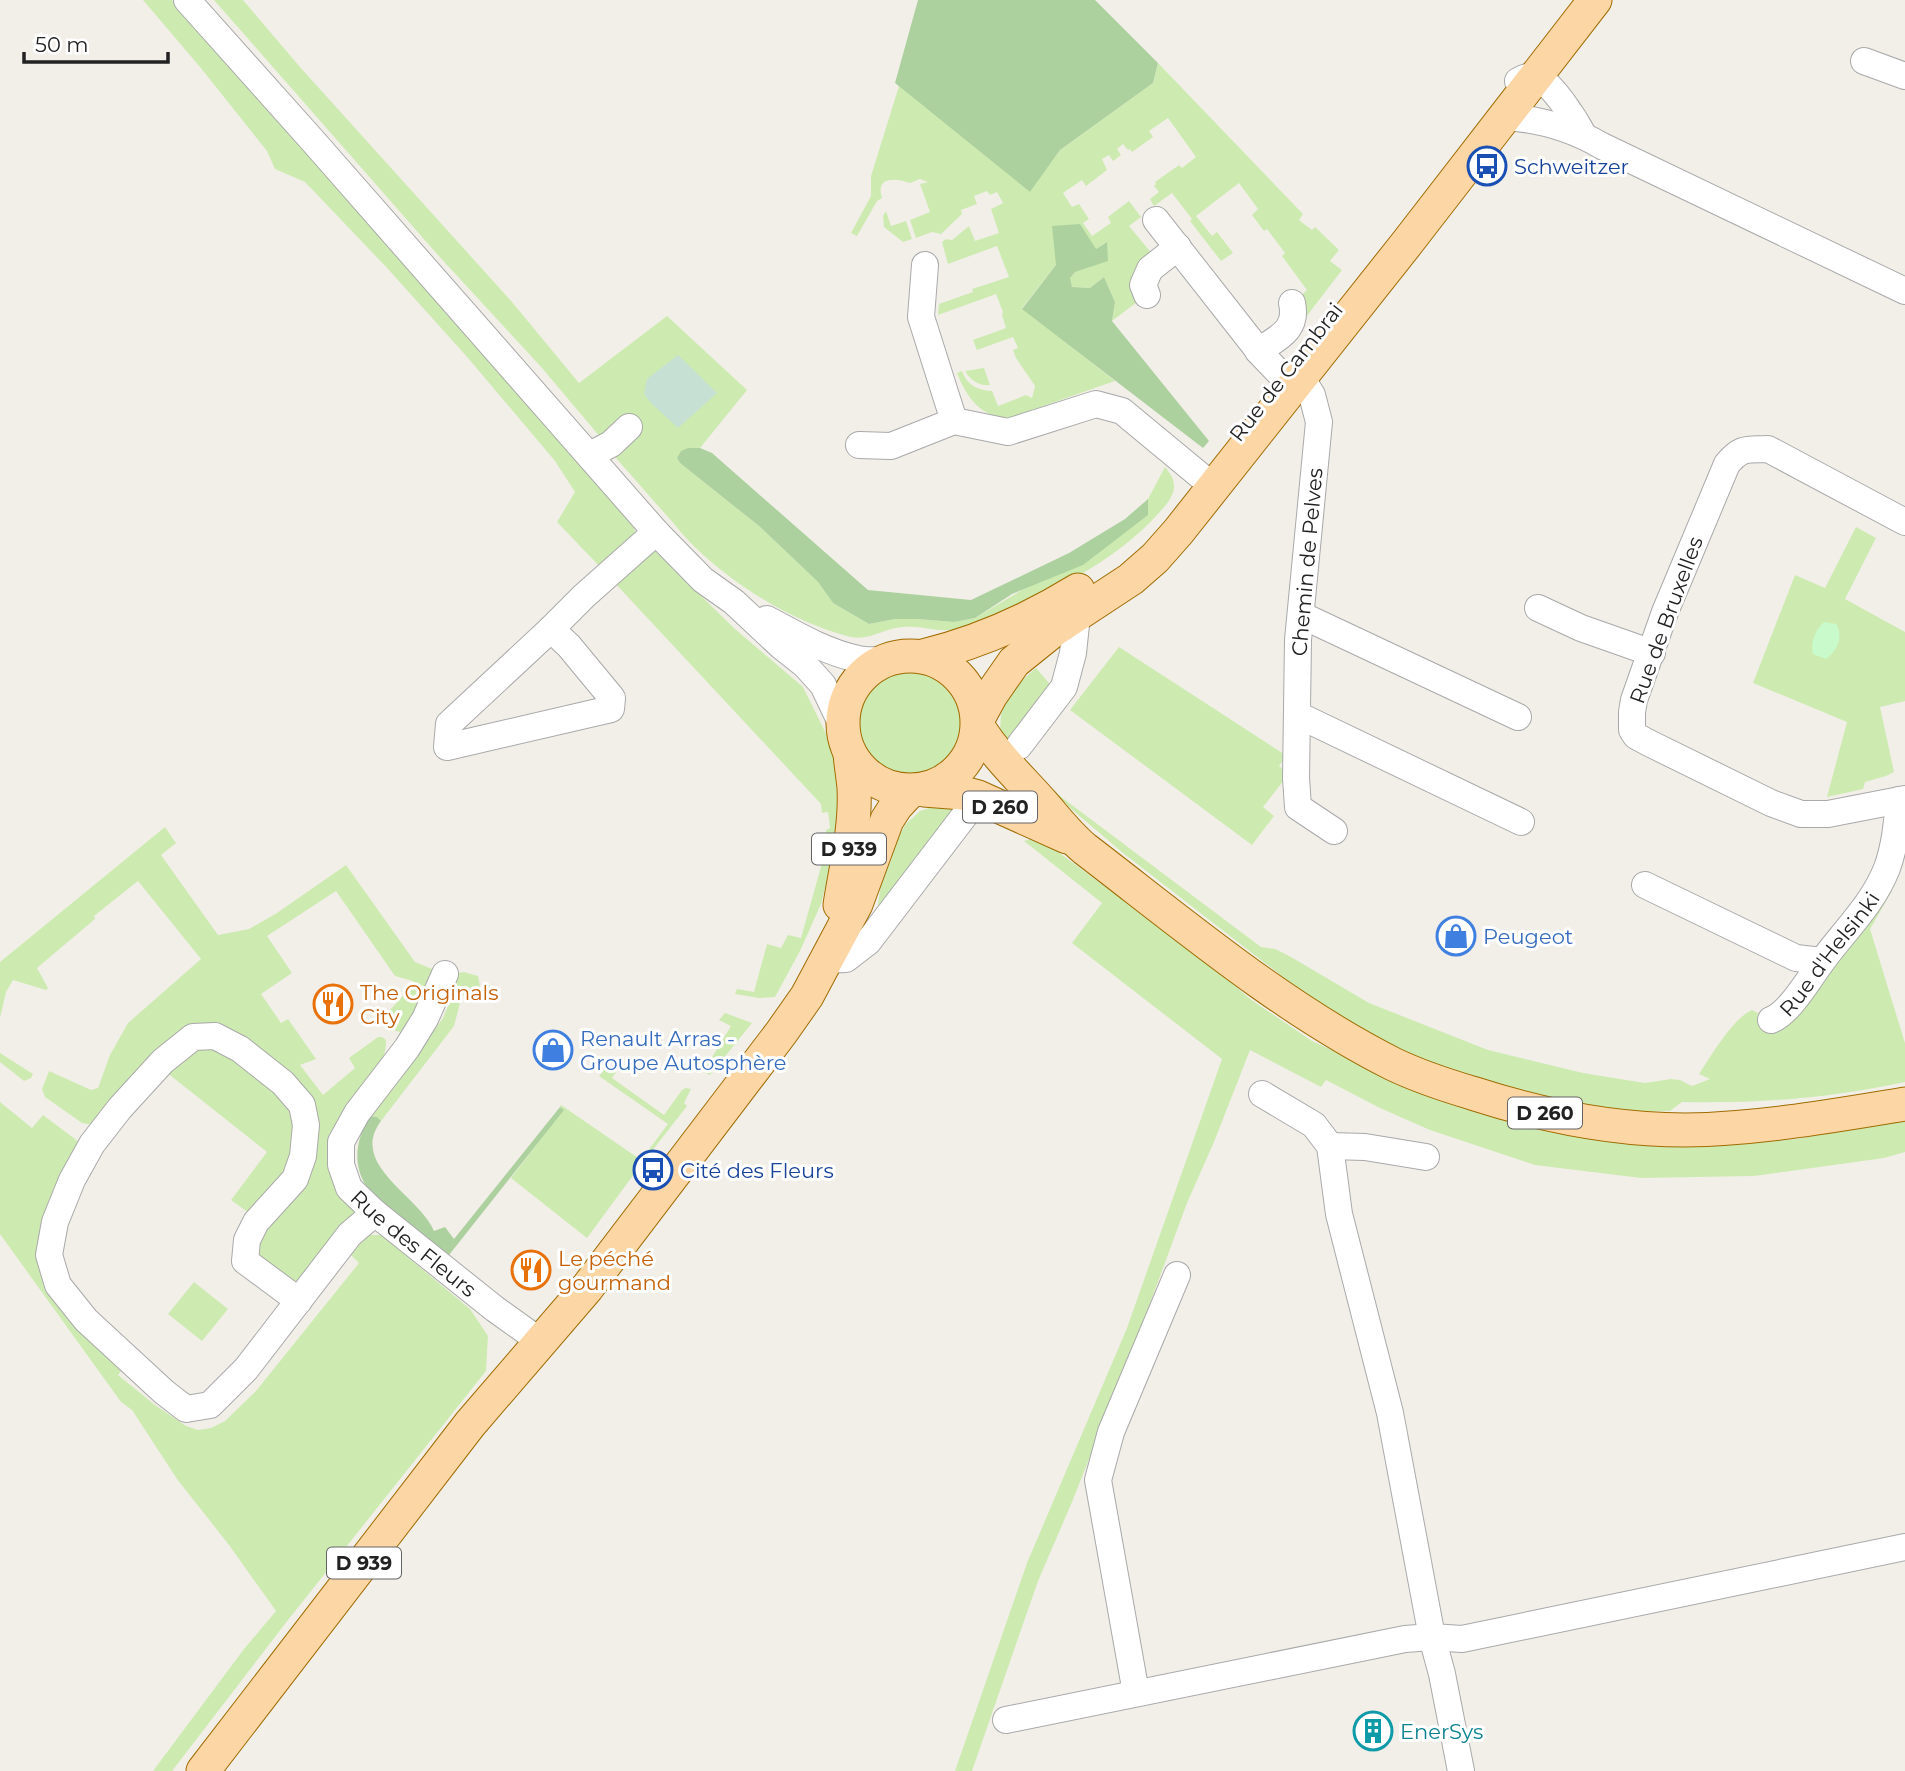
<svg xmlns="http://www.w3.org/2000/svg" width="1905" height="1771" viewBox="0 0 1905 1771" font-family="Montserrat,sans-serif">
<rect width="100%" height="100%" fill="#f2efe9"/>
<g fill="#cdebb0">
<polygon points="143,0 172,0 200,29 634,520 635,537 602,569 557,522 575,492 555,461 468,358 388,269 305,182 275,169 267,151 200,67"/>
<path d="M214 0H243L300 67 512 302 579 383 667 316 747 390 700 448H688L677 458 680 463 759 526 818 582 833 603 869 624 895 619H917L954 622 975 618 1148 515V499L1165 467C1183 487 1171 500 1156 516 1121 554 1076 579 1029 600 1008 610 987 620 965 627 939 635 926 625 903 627 884 628 870 641 851 637 797 624 736 587 696 548 686 539 677 527 668 517 650 497 633 477 615 457L616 448 601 438 542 368 437 254Z"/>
<path d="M1158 63 1303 214 1299 220 1312 230 1315 227 1339 250 1330 261 1342 270 1296 330 1297 299 1307 290 1282 256 1285 253 1267 229 1264 231 1252 215 1258 209 1239 183 1196 216 1212 236 1217 232 1233 253 1221 261 1190 221 1192 219 1172 193 1154 206 1150 199 1159 192 1154 186 1156 184 1155 182 1179 165 1182 168 1196 157 1168 118 1149 131 1153 137 1132 152 1130 149 1128 150 1123 144 1117 149 1121 155 1113 161 1109 155 1102 159 1107 170 1086 186 1082 180 1063 193 1072 207 1079 204 1089 219 1083 223 1092 236 1111 223 1108 217 1129 201 1141 217 1129 226 1154 256 1141 299 1112 321 1115 302 1104 277 1090 288 1072 287 1069 277 1106 242 1096 249 1056 265 1022 308 1115 381 1012 417C982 420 967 398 957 373L962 371C967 385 977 390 992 391L998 406 1026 395 1032 398 1035 386 1016 358 1013 350 1018 348 1013 337 977 350 973 340 1006 328 1002 315 1003 312 996 294 938 315 939 304 973 292 972 289 1009 277 997 246 948 264 942 242 946 239 952 240 969 226 975 241 999 233 991 209 1003 203 997 192 990 195 987 191 974 196 977 204 961 210 962 214 941 234 932 232 916 238 910 220 930 212 920 184 928 182 920 179 910 183C896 178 875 176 882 198L877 201 857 236 851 233 871 196V176L899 86 1030 191 1060 150 1153 83Z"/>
<polygon points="886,211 891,226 906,221 912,239 903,242 884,227 883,216"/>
<path d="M984 368 990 385C979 386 971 381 965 371Z"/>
<polygon points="1856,527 1876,538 1845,599 1905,632 1905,701 1880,707 1894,772 1886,776 1865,782 1863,789 1827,797 1847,722 1753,683 1795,575 1825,588"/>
<polygon points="648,550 656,552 735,629 803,687 836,754 841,808 831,864 821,904 800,951 775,997 759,998 735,994 737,989 754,992 767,944 781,948 788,935 801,938 824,856 826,830 830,828 828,812 822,813 821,804 612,580"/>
<polygon points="1119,647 1287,756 1279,766 1288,773 1288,775 1263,807 1274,816 1252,845 1070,710"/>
<circle cx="912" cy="722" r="57"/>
<polygon points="1036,668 1049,683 1047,698 1011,748 1000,732 1001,714 1011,690"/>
<path d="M1028 772 1261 947 1275 949 1291 957 1369 1003 1488 1050 1583 1073 1645 1083 1671 1079 1680 1080 1692 1086 1710 1079 1699 1074C1711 1056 1733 1018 1752 1010L1771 1020 1874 895 1892 891 1870 929 1905 1043V1082C1830 1098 1758 1104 1682 1102L1670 1111 1613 1112 1504 1090 1444 1070 1402 1050 1352 1024 1296 987 1123 853Z"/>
<polygon points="939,805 960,808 884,903 878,905 882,877 891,861 895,844 905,825 920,811"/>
<path d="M165 827 176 843 161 855 218 935 249 929 277 913 346 865 415 962 437 971 406 1033 396 1031 392 1027 396 1023 388 1012 412 986 413 981 395 976 336 891 267 936 292 973 261 994 281 1023 288 1019 316 1059 300 1065 323 1095 355 1068 349 1058 378 1037H382L386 1040C387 1068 358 1096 342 1117L355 1210 351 1224 295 1284 252 1251 314 1113 219 1027 93 1125 82 1123 45 1097 42 1089 49 1071 91 1090 98 1088 110 1055 128 1023 201 959 138 881 94 916 95 919 37 968 48 988 46 990 13 980 6 992 0 1018V962Z"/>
<polygon points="1038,837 1216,969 1250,999 1312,1041 1364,1065 1638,1144 1731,1145 1797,1139 1905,1118 1905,1152 1884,1158 1754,1176 1641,1178 1535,1165 1430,1130 1380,1108 1326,1080 1321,1087 1250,1050 1214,1142 1187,1203 1136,1341 1072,1502 1038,1581 972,1771 955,1771 1027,1563 1127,1328 1222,1059 1072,943 1102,903 1024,841"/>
<polygon points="464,972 478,976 481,991 478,1001 462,996 454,1026 381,1121 377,1117 369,1116 394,1088 443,1018 453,994 455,977 458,973"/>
<polygon points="725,1013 752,1023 710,1075 703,1072 731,1026 719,1020"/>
<polygon points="217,1045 297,1110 289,1171 253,1216 231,1200 267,1152 166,1072 192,1047"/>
<polygon points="0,1053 33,1074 31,1078 24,1081 0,1062"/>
<polygon points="616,1064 620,1066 612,1078 664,1115 682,1090 686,1088 691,1089 684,1103 687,1106 637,1170 587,1238 511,1178 563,1110 560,1107 561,1105 641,1160 668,1124 599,1076 605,1069"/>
<polygon points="0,1102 32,1128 43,1115 79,1142 38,1263 126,1364 118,1375 155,1405 186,1426 198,1430 211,1428 225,1421 256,1391 359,1263 350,1254 369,1235 381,1235 470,1309 488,1336 486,1371 288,1620 172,1771 153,1771 244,1649 276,1611 229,1545 177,1479 132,1410 121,1402 0,1234"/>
<polygon points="194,1282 228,1309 202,1341 168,1314"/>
</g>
<g fill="#add19e">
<polygon points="918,0 1095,0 1158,63 1153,83 1060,150 1030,192 895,83"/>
<polygon points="1080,224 1096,249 1107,242 1108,261 1075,272 1070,278 1072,287 1090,288 1104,277 1115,302 1112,321 1209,441 1203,448 1022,309 1056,265 1052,226"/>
<polygon points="688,448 700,448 712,453 868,590 971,600 1069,553 1125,519 1148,499 1148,515 1083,565 1012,594 975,618 954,622 917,619 895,619 869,624 833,603 818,582 759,526 680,463 677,458 681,451"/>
<path d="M560 1107 564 1110 449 1255 375 1199C352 1171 353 1147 369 1116L377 1117 381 1121C348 1165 420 1196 434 1231L445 1227 454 1239Z"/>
</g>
<polygon fill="#c6e0d4" points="678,355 717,393 678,428 652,404 644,394 647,379"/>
<path fill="#c8facc" d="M1824 622 1836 624C1844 636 1837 651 1826 659L1813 654C1810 642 1815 631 1824 622Z"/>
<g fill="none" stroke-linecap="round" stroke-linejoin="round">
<defs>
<g id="minor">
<polyline points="187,0 313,141 656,532 703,580 734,602 781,646 805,665 823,685 843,727"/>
<polyline points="1864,61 1905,76"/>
<path d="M1518 81C1523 78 1528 76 1534 76 1550 79 1576 121 1584 136"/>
<path d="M1505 117C1538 119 1573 129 1602 146L1905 291"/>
<polyline points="1156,220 1262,355 1283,377"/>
<polyline points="925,265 921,317 954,421"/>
<polyline points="1147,295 1143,285 1150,269 1178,247"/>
<path d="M1258 351C1278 338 1298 330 1292 303"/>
<polyline points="1301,377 1312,395 1319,422 1298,640 1296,778 1298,807 1334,831"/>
<polyline points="859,445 891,446 954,421 1008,432 1096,404 1122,411 1203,478"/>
<polyline points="590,455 611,444 629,427"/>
<path d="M1905 522 1768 449C1748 450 1742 446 1727 464L1665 612 1634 700 1632 712V730L1636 736 1649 743 1771 803 1801 814H1828L1905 799"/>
<polyline points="1538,608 1581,628 1652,653"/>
<polyline points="1301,615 1518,717"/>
<path d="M767 619C795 634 825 652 858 659 866 661 876 660 885 660"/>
<polygon points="551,629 569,646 612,698 611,709 447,747 449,724"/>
<polyline points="551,629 584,596 656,532"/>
<polyline points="1298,715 1521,822"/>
<polyline points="1019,746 1064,687 1073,653 1077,615"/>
<polyline points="1645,885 1796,958 1822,961"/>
<polyline points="826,960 846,959 868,942 968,811"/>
<path id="s1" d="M445 974 425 1019 407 1048 357 1113 341 1142V1165L349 1188 375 1213 495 1309 541 1342"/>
<path id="s2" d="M1771 1020C1790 1013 1810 977 1823 960 1845 930 1873 904 1887 868 1895 846 1897 823 1899 800"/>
<polyline points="1262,1094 1314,1125 1330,1146 1339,1214 1390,1413 1432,1637 1442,1674 1461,1771"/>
<polyline points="1330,1146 1365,1147 1426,1157"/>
<polyline points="299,1301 245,1261 247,1240 256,1222 295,1179 303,1156 306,1125 302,1105 283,1083 240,1049 215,1036 193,1037 163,1061 120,1108 92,1144 72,1180 55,1222 49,1255 58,1285 86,1320 164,1392 186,1409 210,1405 246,1369 350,1234 375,1213"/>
<polyline points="1136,1693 1098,1480 1111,1432 1177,1275"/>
<polyline points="1006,1720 1405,1639 1432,1637 1462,1639 1905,1547"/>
</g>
<g id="major">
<circle cx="910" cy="723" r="67"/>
<path d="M923 656C977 643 1031 619 1078 590"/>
<polyline points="978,719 991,695 1014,662 1055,629 1131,579 1155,558 1178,532 1407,243 1595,0"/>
<path d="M978 727C998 758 1019 777 1043 804 1057 820 1069 836 1085 849 1183 924 1282 1008 1393 1064 1418 1076 1445 1085 1472 1093 1540 1115 1613 1130 1685 1130 1759 1129 1832 1116 1905 1104"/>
<polyline points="924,790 963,793 978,797 1067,837"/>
<path d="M840 905C846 866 856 827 854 788 853 777 851 765 850 754"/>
<polyline points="203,1771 470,1424 587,1288 781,1033 807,996 856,904 887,820 896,806 910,791"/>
</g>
</defs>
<use href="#minor" stroke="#a9a9a9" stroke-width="28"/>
<use href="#major" stroke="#a06b00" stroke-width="35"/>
<use href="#minor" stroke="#fff" stroke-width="26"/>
<use href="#major" stroke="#fcd6a4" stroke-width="33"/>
</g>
<defs>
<symbol id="bus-ring" viewBox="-11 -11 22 22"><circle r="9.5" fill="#fff" stroke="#1a4fb4" stroke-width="1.5"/><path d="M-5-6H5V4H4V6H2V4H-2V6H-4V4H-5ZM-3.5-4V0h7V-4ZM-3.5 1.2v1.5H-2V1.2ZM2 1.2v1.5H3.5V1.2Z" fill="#1a4fb4"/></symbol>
<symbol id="shop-ring" viewBox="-11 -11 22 22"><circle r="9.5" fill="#fff" stroke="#3f7fe0" stroke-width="1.5"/><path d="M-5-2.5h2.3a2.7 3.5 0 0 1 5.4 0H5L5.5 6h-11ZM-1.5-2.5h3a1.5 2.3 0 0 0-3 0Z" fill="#3f7fe0"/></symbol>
<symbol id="restaurant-ring" viewBox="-11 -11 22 22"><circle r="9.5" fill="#fff" stroke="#e8710a" stroke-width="1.5"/><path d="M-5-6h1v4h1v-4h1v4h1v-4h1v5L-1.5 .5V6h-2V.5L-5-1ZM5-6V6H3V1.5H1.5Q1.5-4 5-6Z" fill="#e8710a"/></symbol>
<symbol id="building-ring" viewBox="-11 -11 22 22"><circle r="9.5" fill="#fff" stroke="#0f9aa8" stroke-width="1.5"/><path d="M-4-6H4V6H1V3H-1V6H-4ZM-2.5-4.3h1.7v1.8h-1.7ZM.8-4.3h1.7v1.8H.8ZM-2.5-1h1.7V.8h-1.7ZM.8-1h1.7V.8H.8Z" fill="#0f9aa8"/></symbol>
</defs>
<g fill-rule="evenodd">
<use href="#bus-ring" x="1465" y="144" width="44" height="44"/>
<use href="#shop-ring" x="1434" y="914" width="44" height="44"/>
<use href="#restaurant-ring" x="311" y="982" width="44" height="44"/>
<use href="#shop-ring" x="531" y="1028" width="44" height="44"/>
<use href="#bus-ring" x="631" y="1148" width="44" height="44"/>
<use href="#restaurant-ring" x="509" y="1248" width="44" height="44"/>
<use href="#building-ring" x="1351" y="1709" width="44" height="44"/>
</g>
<g text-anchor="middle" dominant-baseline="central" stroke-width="6" stroke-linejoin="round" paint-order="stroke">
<g fill="#fff" stroke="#646464" stroke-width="2">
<rect x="963" y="791.5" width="74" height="31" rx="5"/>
<rect x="812" y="833.5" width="74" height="31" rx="5"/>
<rect x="1508" y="1097.5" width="74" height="31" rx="5"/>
<rect x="327" y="1547.5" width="74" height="31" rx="5"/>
</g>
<g font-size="19" font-weight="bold" fill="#222">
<text x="1000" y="807">D 260</text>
<text x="849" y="849">D 939</text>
<text x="1545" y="1113">D 260</text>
<text x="364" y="1563">D 939</text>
</g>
<g font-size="21" fill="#164399" stroke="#fff" text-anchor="start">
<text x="1514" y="166">Schweitzer</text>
<text x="680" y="1170">Cité des Fleurs</text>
</g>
<g font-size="21" fill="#222" stroke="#fff">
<text transform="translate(1286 372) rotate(-52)">Rue de Cambrai</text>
<text transform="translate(1307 562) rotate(-85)">Chemin de Pelves</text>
<text transform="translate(1666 620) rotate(-70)">Rue de Bruxelles</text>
<text stroke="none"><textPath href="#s2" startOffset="89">Rue d'Helsinki</textPath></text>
<text stroke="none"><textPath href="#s1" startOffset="331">Rue des Fleurs</textPath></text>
</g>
<g font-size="21" fill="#366cbe" stroke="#fff" text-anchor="start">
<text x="1483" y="936">Peugeot</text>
<text x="580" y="1038">Renault Arras -<tspan x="580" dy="24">Groupe Autosphère</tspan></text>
</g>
<g font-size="21" fill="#c56008" stroke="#fff" text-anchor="start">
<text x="360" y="992">The Originals<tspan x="360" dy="24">City</tspan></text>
<text x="558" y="1258">Le péché<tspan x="558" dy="24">gourmand</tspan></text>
</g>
<g font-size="21" fill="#0d838f" stroke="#fff" text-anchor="start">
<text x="1400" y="1731">EnerSys</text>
</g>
</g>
<path d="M24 52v10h144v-10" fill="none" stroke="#222222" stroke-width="3.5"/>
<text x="35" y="52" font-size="21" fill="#222222" stroke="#ffffff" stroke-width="5" paint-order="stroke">50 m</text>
</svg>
